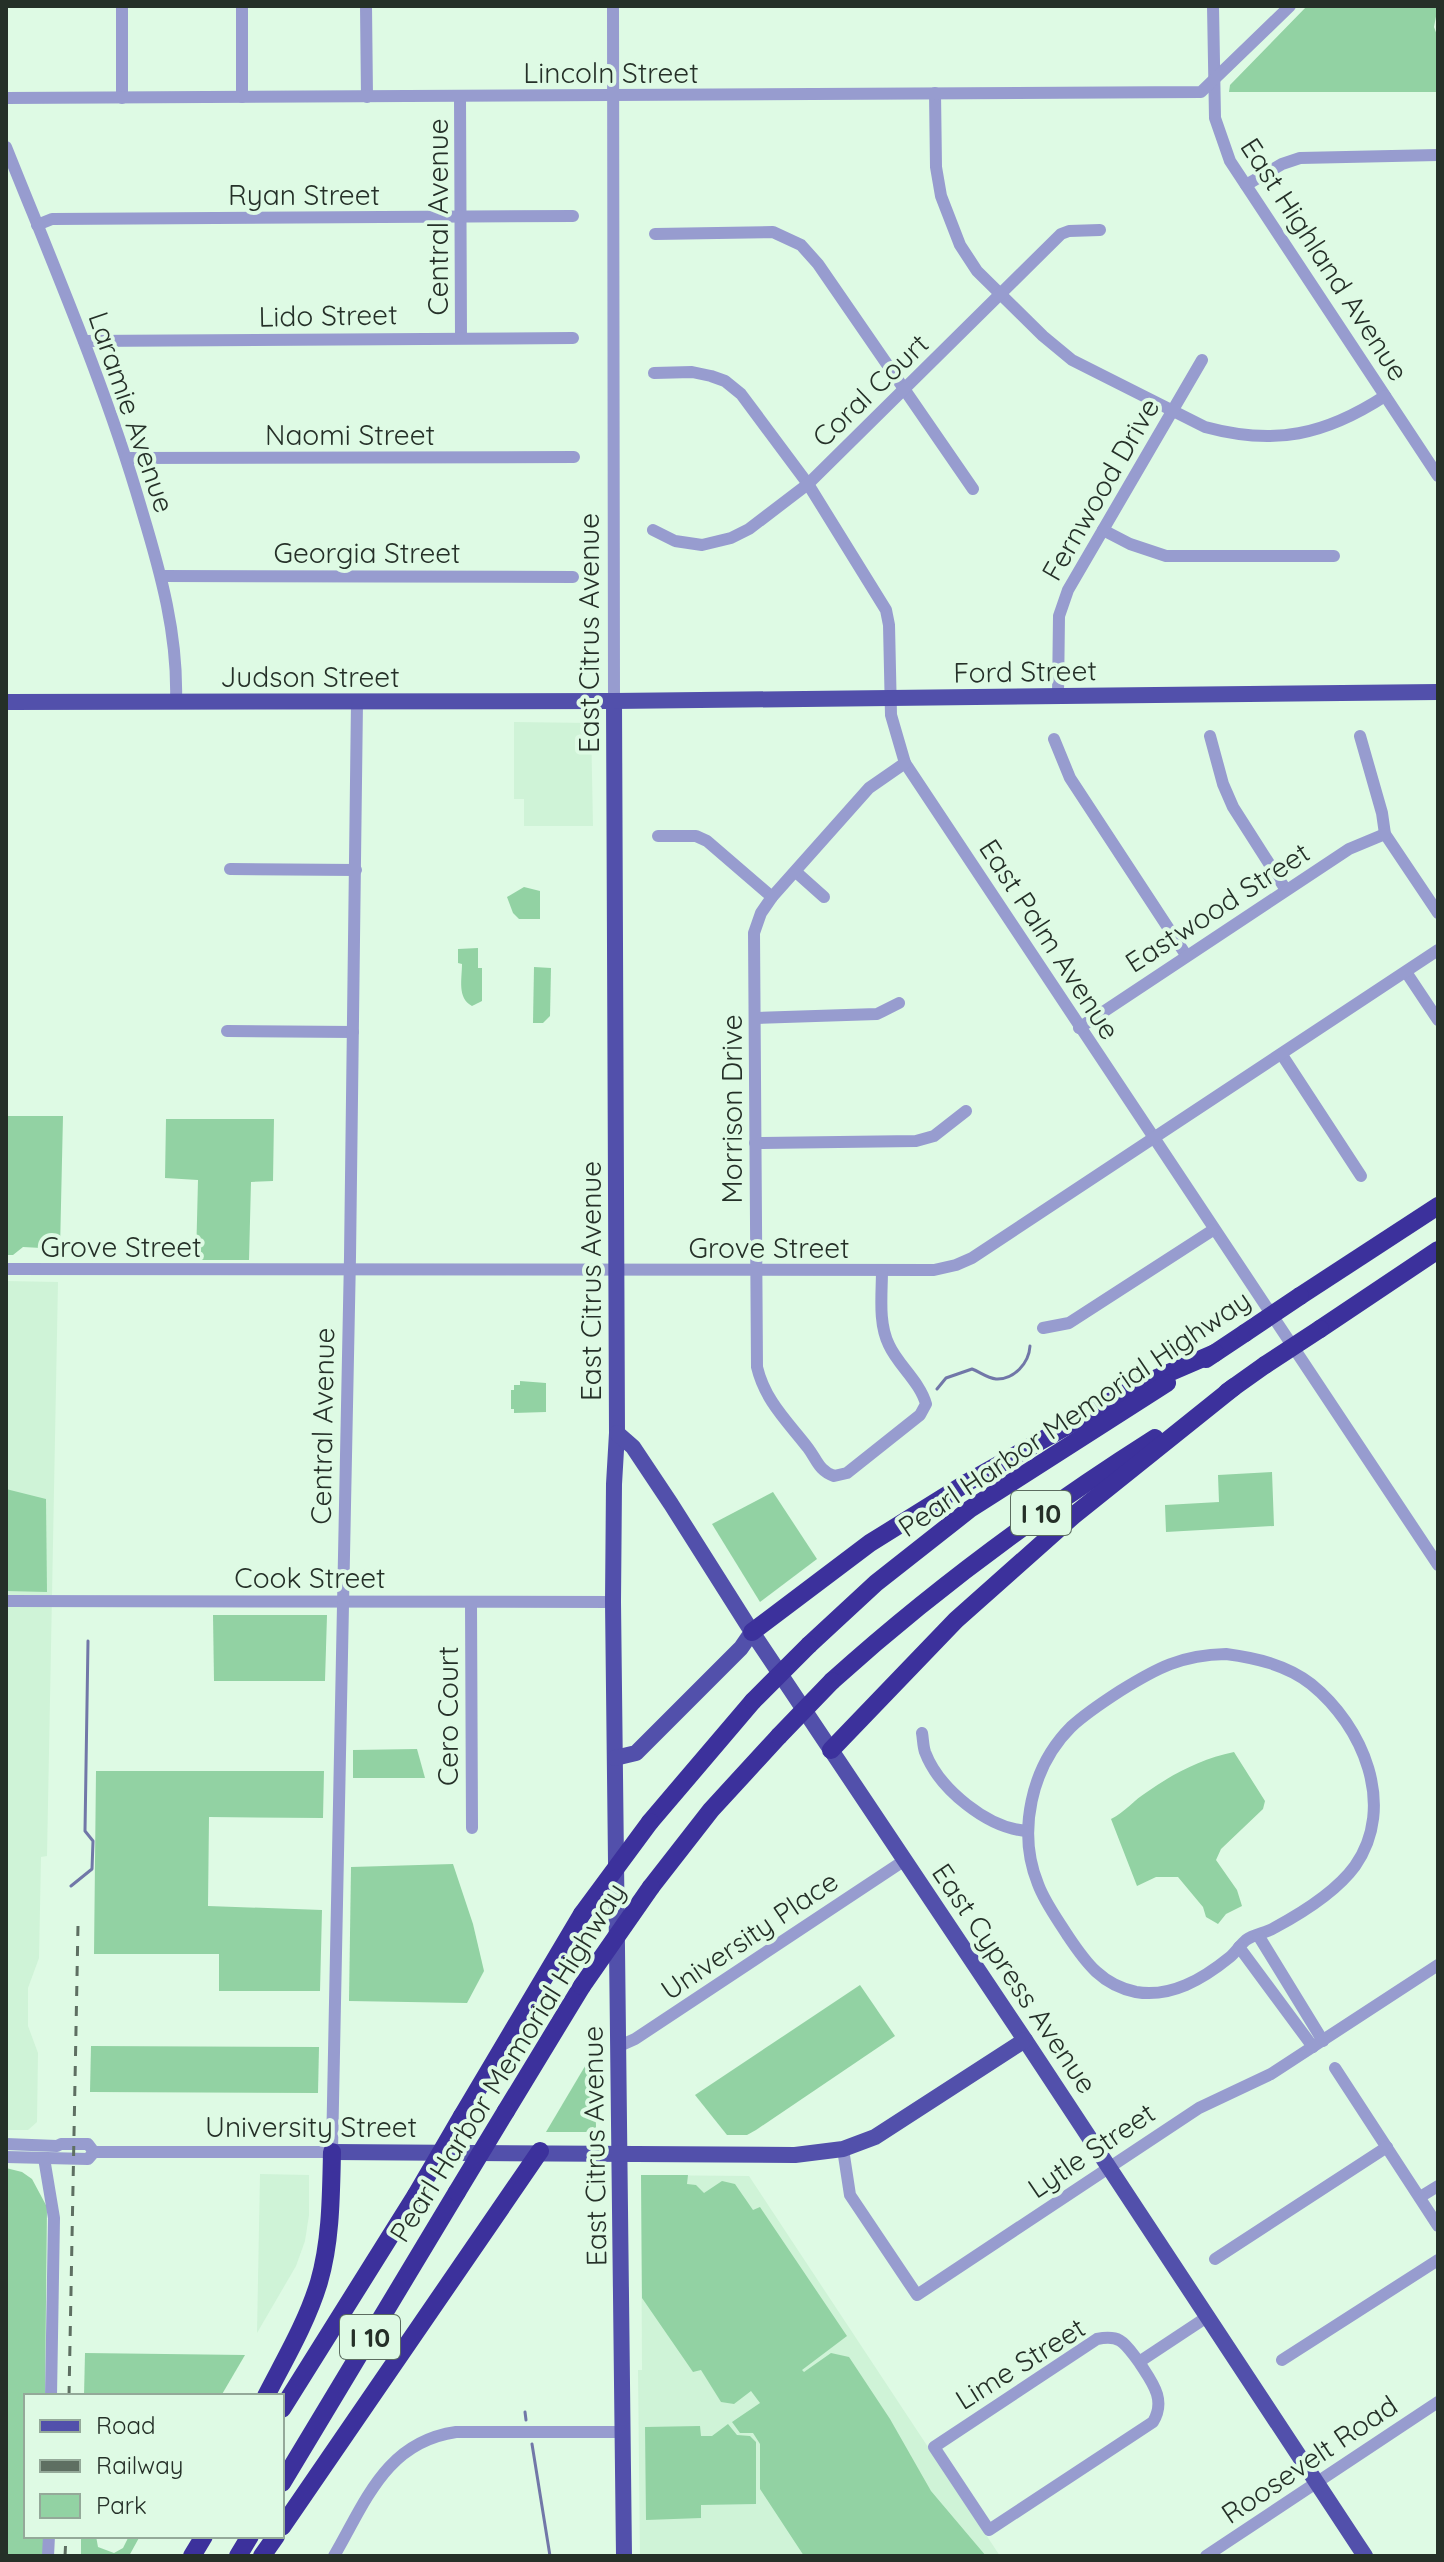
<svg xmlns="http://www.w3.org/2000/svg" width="1444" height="2562" viewBox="0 0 1444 2562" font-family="Quicksand,sans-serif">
<rect width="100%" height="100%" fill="#defae4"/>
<g fill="#cff3d7">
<polygon points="514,722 591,723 593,826 524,826 524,799 514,799"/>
<polygon points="6,1281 58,1282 47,1856 41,1857 39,1958 28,1988 28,2026 38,2053 37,2122 28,2130 6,2130"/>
<polygon points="260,2174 309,2175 309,2215 305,2241 296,2266 257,2333"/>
<polygon points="641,2175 749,2176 1000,2556 640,2556 638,2370 642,2370"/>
</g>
<g fill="#92d2a3">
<polygon points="1307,6 1438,6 1434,27 1438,38 1438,92 1229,92 1230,85"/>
<polygon points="524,887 540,891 540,919 519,919 513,913 507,897"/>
<path d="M478 948V968H482V1001L472 1006C457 998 462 979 462 964L458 963V949Z"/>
<polygon points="534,967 551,968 550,1016 543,1023 533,1023"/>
<polygon points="6,1116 63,1116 60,1249 23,1247 13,1255 6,1255"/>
<polygon points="166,1119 274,1119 273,1181 251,1182 249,1260 196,1260 198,1180 165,1178"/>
<polygon points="520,1381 546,1383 546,1412 514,1413 514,1409 511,1409 511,1390 514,1390 514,1385 520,1385"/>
<polygon points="1272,1472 1274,1526 1166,1532 1165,1505 1219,1502 1218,1475"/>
<polygon points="6,1489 46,1499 47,1592 6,1591"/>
<polygon points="773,1492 817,1559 760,1602 712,1524"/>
<polygon points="213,1615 327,1615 325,1681 214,1681"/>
<polygon points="417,1749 425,1778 353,1778 353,1750"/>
<path d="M1234 1752 1265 1801 1263 1809 1221 1849 1216 1860 1237 1890 1242 1906 1226 1914 1218 1924 1206 1917 1203 1907 1178 1877H1156L1137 1886 1111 1819C1125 1812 1134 1800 1147 1792 1174 1773 1201 1759 1234 1752Z"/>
<polygon points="96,1771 324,1771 323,1818 209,1817 208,1906 322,1910 320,1991 219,1991 219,1954 94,1954"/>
<polygon points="453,1864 473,1924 484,1971 467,2003 349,2001 351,1867"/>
<polygon points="860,1985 895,2036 756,2130 747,2135 727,2135 695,2095"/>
<polygon points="91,2046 319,2047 318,2093 90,2092"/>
<polygon points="594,2051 596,2127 591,2132 546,2132"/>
<polygon points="6,2168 22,2172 32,2179 47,2207 45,2396 26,2396 26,2536 43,2536 43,2556 6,2556"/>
<polygon points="641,2175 688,2175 687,2184 696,2185 704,2193 722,2181 735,2184 753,2210 760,2207 847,2336 802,2370 804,2372 831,2353 849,2357 890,2419 931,2491 986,2556 804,2556 760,2489 760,2444 753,2433 740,2433 732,2422 760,2403 751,2391 734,2404 721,2402 701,2370 693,2372 642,2298"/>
<polygon points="85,2353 245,2355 221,2396 84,2396"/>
<polygon points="728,2424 737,2435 750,2436 756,2442 756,2504 701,2505 701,2518 646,2520 645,2427 700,2426 701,2436 712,2436"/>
<polygon points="81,2536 96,2536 98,2547 114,2553 123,2548 129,2536 140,2536 129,2556 81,2556"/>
</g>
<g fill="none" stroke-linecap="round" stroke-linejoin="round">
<g stroke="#7177a8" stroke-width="3">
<path d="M937 1389 946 1378 972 1369C980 1372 987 1378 996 1379 1014 1380 1029 1363 1030 1346"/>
<polyline points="71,1886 92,1869 93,1841 85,1831 88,1641"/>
<polyline points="525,2412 526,2420"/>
<polyline points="532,2444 550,2556"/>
</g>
<g stroke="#979ccf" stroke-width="12">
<polyline points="122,6 122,98"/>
<polyline points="366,6 367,97"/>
<polyline points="613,6 614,701"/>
<polyline points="1213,6 1215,118 1230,161 1438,476"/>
<path d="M935 93 936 167 941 196 960 245 977 271 1043 336 1072 360 1205 427C1275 446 1325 435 1385 396"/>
<polyline points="460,96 461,337"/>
<polyline points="242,97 242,6"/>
<polyline points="6,98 1201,92 1290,6"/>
<path d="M6 147C54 267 106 387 142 511 161 574 178 635 176 701"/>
<polyline points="1246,185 1282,164 1300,158 1438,155"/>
<polyline points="37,225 52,219 573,216"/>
<polyline points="655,234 773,232 801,245 818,264 973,489"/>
<polyline points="84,341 573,338"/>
<polyline points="654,373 692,372 711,376 725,381 741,394 808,484 886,610 889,625 891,715 905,763 1438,1565"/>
<polyline points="127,458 574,457"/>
<polyline points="653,530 675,541 702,545 731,538 749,529 808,484 1061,234 1069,231 1100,230"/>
<polyline points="1103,530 1130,544 1166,556 1334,556"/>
<polyline points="161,576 573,577"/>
<polyline points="1058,695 1059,616 1068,590 1202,360"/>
<polyline points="1210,736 1223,784 1233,807 1286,890"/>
<polyline points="1360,736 1382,813 1385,834 1438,913"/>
<polyline points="1054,739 1070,778 1186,955"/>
<polyline points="658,836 696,836 707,841 772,897"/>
<polyline points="230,869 356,870"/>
<polyline points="796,872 824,897"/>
<polyline points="1406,972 1438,1020"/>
<polyline points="755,1018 877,1014 899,1003"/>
<polyline points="1079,1028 1349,849 1385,834"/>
<polyline points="227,1031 353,1032"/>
<polyline points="1282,1055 1361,1176"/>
<polyline points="755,1143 916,1141 934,1136 966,1111"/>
<polyline points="6,1269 934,1270 956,1265 972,1258 1438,950"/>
<path d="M882 1270C882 1294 878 1323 889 1345 898 1365 920 1382 926 1404L920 1415 847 1473 834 1476C819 1471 817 1460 808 1448 788 1422 765 1401 757 1367L754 933 761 913 772 897 869 788 905 763"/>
<polyline points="1043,1328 1069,1323 1213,1230"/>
<polyline points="6,1601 613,1602"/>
<polyline points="471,1603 472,1828"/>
<path d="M1226 1654C1256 1658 1287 1665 1311 1684 1363 1726 1397 1806 1355 1866 1336 1892 1302 1913 1274 1928 1266 1933 1254 1934 1246 1940 1240 1945 1236 1952 1230 1957 1203 1979 1171 1998 1136 1992 1102 1985 1086 1963 1068 1936 1058 1920 1045 1903 1038 1884 1017 1832 1031 1767 1071 1727 1086 1713 1103 1702 1120 1691 1157 1668 1181 1655 1226 1654Z"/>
<path d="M922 1733C923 1738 923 1746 925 1752 939 1789 988 1829 1028 1831"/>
<polyline points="1258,1935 1323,2041"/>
<polyline points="1239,1947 1313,2047"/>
<polyline points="617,2047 635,2039 905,1860"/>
<polyline points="1335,2068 1438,2226"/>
<polyline points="6,2144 57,2146 61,2144 88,2144 94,2152 332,2152 350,1257 357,702"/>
<polyline points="843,2149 850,2195 917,2295 1199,2108 1271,2074 1438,1965"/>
<polyline points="6,2157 88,2159 94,2152"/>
<polyline points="44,2158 54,2218 51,2396"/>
<polyline points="1420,2197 1438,2186"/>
<polyline points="1215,2259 1387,2147"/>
<polyline points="1282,2360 1438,2260"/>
<path d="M1139 2362C1151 2381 1167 2399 1153 2422L989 2530 934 2447 1097 2339C1122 2334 1125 2344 1139 2362L1207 2317"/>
<polyline points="48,2556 49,2536"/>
<path d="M334 2556C366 2501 386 2442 456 2432H624"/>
<polyline points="1206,2556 1438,2402"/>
</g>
<g stroke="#5250ab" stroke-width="16">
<polyline points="614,701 617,1433 614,1484 613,1602 624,2556"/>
<polyline points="6,702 614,701 1438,692"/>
<polyline points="617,1433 633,1447 671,1504 752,1632 1025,2040 1365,2556"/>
<polyline points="615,1758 636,1753 741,1648 752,1632"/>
<polyline points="332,2152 795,2155 843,2149 875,2137 1025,2040"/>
</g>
<g stroke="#3c319c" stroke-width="18">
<polyline points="1300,1296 1438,1206"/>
<polyline points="1320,1329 1438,1250"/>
<polyline points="1206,1359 1245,1333"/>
<polyline points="1227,1392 1265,1365"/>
<polyline points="752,1632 870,1543 968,1482 1136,1387 1215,1353"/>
<polyline points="809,1645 876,1583 970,1509 1167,1383"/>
<path d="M832 1681C933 1590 1040 1511 1155 1438"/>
<polyline points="831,1750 956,1620 1073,1516 1234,1387"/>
<polyline points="650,1822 753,1701"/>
<polyline points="651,1887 711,1810 779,1736"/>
<polyline points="506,2111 582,1986"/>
<polyline points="462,2116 582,1914"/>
<path d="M266 2396C285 2359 307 2322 319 2282 331 2241 331 2195 332 2152"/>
<polyline points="282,2409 416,2195"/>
<polyline points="282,2483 457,2192"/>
<polyline points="282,2527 540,2151"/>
<polyline points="192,2556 204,2536"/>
<polyline points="238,2556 250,2536"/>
<polyline points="262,2556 276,2536"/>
</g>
<g stroke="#5e6f62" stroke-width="3" stroke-dasharray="10 10" stroke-linecap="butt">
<polyline points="69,2396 78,1925"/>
<polyline points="65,2556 66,2536"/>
</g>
<g stroke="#3c319c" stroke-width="18">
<polyline points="1245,1333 1300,1296"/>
<polyline points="1265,1365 1320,1329"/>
<polyline points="753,1701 809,1645"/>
<polyline points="779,1736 832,1681"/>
<polyline points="582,1914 650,1822"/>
<polyline points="582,1986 651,1887"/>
<polyline points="457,2192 506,2111"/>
<polyline points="416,2195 462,2116"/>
</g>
</g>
<g text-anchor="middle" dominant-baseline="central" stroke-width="8" stroke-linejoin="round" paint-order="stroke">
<g fill="#defae4" stroke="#5c6d60" stroke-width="2">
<rect x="1011" y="1491" width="60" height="44" rx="6"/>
<rect x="340" y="2315" width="60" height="44" rx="6"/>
</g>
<g font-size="26" font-weight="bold" fill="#253028">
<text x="1041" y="1513">I 10</text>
<text x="370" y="2337">I 10</text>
</g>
<g font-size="28" fill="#253028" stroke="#defae4">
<text x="611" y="72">Lincoln Street</text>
<text x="304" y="194">Ryan Street</text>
<text transform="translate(437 217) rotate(-90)">Central Avenue</text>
<text transform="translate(1325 259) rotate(57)">East Highland Avenue</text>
<text transform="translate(328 315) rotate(-1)">Lido Street</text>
<text transform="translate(870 390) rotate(-44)">Coral Court</text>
<text transform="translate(132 412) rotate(71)">Laramie Avenue</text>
<text x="350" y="434">Naomi Street</text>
<text transform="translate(1100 489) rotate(-60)">Fernwood Drive</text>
<text x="367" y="552">Georgia Street</text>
<text transform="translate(588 633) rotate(-90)">East Citrus Avenue</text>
<text transform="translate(1025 671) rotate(-1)">Ford Street</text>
<text x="310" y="676">Judson Street</text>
<text transform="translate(1217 907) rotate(-33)">Eastwood Street</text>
<text transform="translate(1050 939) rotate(57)">East Palm Avenue</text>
<text transform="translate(731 1109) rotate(-90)">Morrison Drive</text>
<text x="121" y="1246">Grove Street</text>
<text x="769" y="1247">Grove Street</text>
<text transform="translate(590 1281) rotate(-90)">East Citrus Avenue</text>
<text transform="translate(1074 1413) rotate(-34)">Pearl Harbor Memorial Highway</text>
<text transform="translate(322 1426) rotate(-89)">Central Avenue</text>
<text x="310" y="1577">Cook Street</text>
<text transform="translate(447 1716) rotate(-90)">Cero Court</text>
<text transform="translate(749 1935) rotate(-34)">University Place</text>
<text transform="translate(1015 1978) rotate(56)">East Cypress Avenue</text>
<text transform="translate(507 2062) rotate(-58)">Pearl Harbor Memorial Highway</text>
<text x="311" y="2126">University Street</text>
<text transform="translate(594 2146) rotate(-91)">East Citrus Avenue</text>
<text transform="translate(1091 2150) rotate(-34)">Lytle Street</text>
<text transform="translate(1020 2363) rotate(-32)">Lime Street</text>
<text transform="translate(1309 2459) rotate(-34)">Roosevelt Road</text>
</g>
</g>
<rect width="1444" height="2562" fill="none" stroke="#253028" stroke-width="16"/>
<rect x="24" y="2394" width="260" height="144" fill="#defae4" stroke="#94a999" stroke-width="2"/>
<rect x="40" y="2420" width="40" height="12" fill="#5250ab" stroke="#94a999" stroke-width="2"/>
<text x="96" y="2434" font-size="24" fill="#253028">Road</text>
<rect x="40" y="2460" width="40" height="12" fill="#5e6f62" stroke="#94a999" stroke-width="2"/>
<text x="96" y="2474" font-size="24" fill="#253028">Railway</text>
<rect x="40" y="2494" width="40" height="24" fill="#92d2a3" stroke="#94a999" stroke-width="2"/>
<text x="96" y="2514" font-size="24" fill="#253028">Park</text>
</svg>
